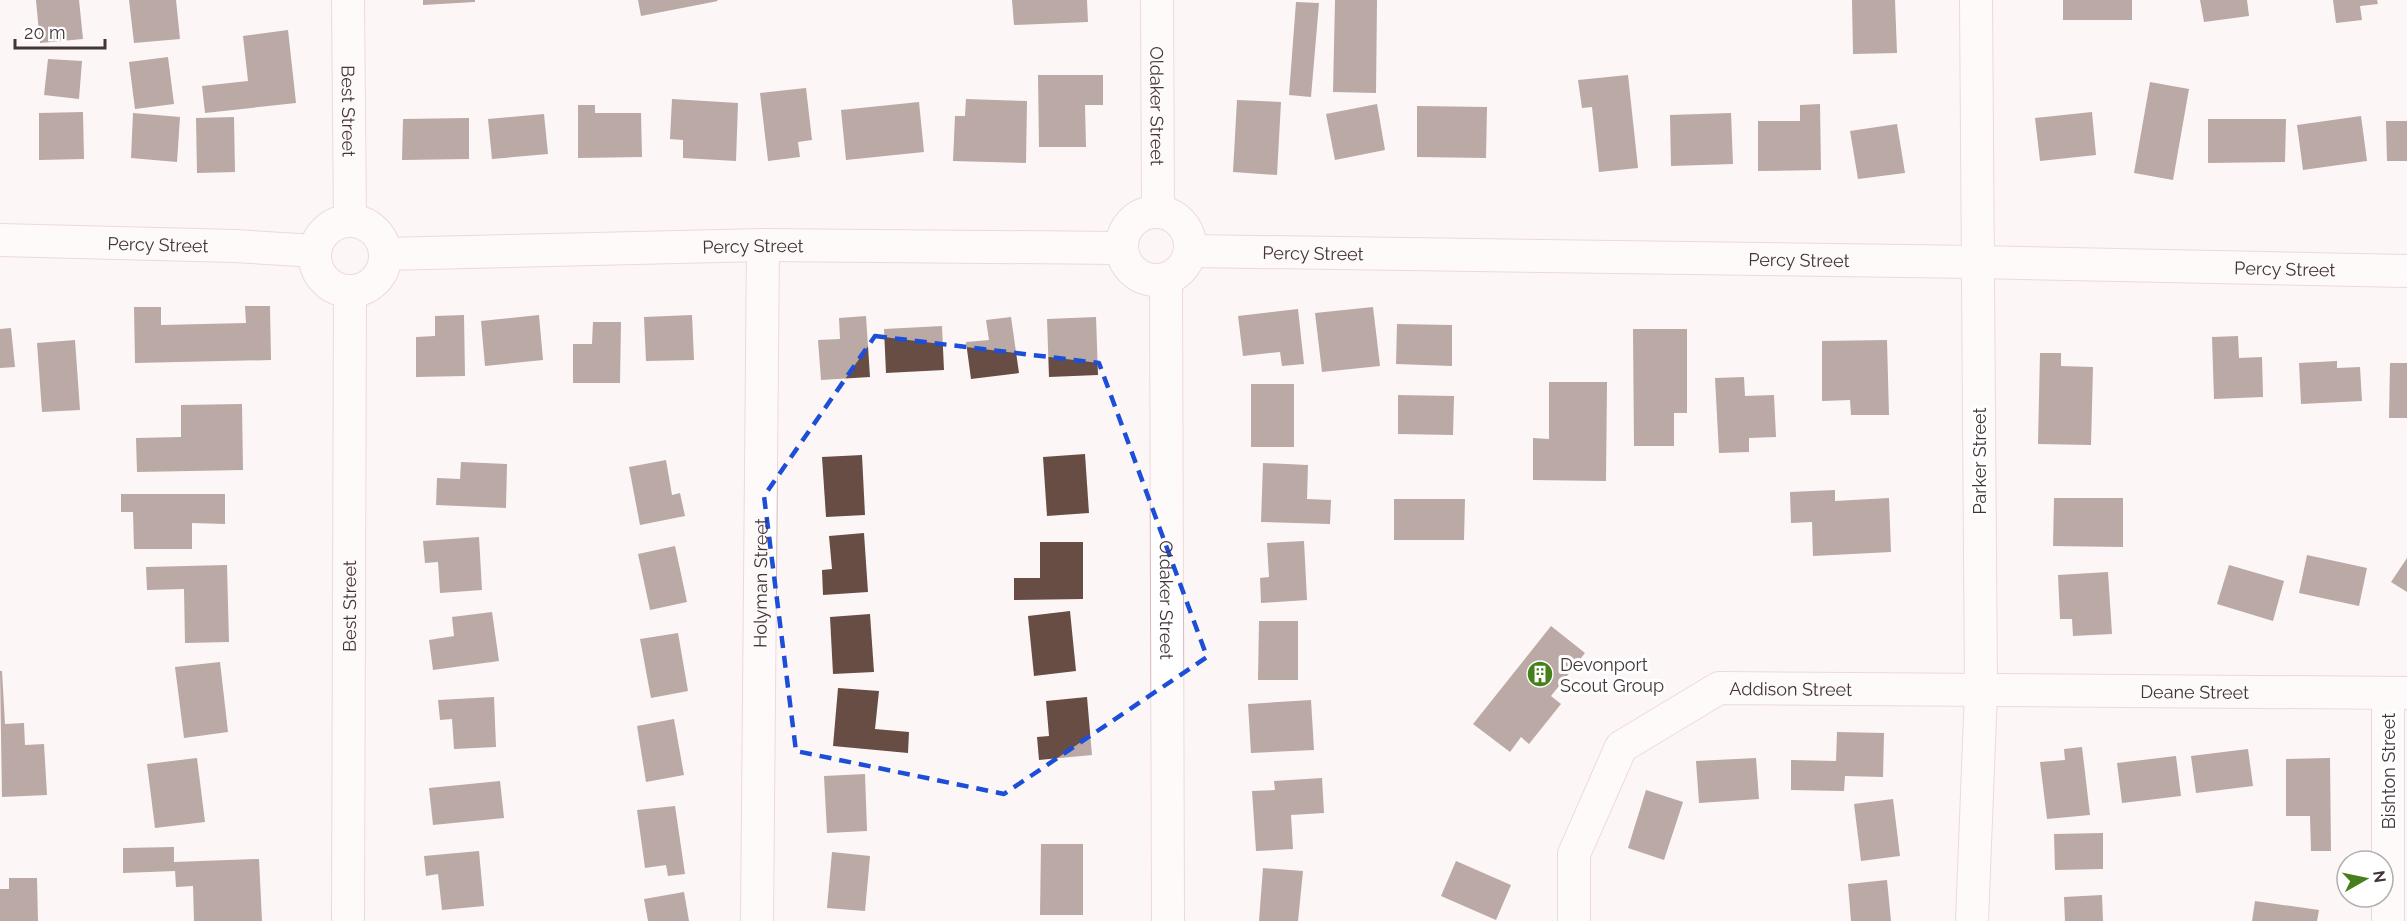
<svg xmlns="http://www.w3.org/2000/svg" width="2407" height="921" viewBox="0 0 2407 921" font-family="Raleway,sans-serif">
<rect width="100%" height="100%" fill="#fdf6f6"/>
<g fill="#684d44">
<polygon points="36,0 79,0 83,39 40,43"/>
<polygon points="129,0 176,0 180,39 134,43"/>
<polygon points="423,0 475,0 475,2 423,5"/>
<polygon points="638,0 717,0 718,1 641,16"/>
<polygon points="1012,0 1087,0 1088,22 1014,25"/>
<polygon points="1335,0 1377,0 1376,93 1333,92"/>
<polygon points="1852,0 1895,0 1897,53 1853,54"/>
<rect x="2063" y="0" width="69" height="20"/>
<polygon points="2200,0 2247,0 2249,16 2204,22"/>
<polygon points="2333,0 2377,0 2378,4 2360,6 2362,20 2336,23"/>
<polygon points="1296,2 1319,3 1311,97 1289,95"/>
<polygon points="288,30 296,103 205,113 202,86 248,81 243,36"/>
<polygon points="168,57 174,104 135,109 129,62"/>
<polygon points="48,59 82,61 79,99 44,95"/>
<polygon points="1038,75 1103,75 1103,105 1085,105 1086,147 1039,147"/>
<polygon points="1628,75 1638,168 1599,172 1592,107 1582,108 1578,80"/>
<polygon points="2150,82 2189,89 2173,180 2134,173"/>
<polygon points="806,88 812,140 798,142 800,157 768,161 760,93"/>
<polygon points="672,99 738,103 736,161 683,158 683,140 670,139"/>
<polygon points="966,99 1027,101 1026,163 953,161 955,116 965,116"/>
<polygon points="1237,100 1281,102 1277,175 1233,172"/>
<polygon points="919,102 924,152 846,160 841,110"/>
<polygon points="1377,104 1385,150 1335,160 1326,114"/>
<polygon points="1820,104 1821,170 1758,171 1758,121 1800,121 1800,105"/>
<polygon points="578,105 595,105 595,113 641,113 642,157 578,158"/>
<polygon points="1417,106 1487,107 1486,158 1417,157"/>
<polygon points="83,112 84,159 39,160 39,113"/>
<polygon points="2092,112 2096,155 2040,161 2035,118"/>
<polygon points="133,113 180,117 177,162 131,158"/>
<polygon points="1731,113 1733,164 1671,166 1670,115"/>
<polygon points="544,114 548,154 492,159 488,119"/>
<polygon points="2361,116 2367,161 2303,170 2297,125"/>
<polygon points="234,117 235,172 197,173 196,118"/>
<polygon points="469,118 469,159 402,160 403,119"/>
<polygon points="2208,119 2286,119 2285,162 2208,163"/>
<polygon points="2386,121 2407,121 2407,161 2387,161"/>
<polygon points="1897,124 1905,173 1858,179 1850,131"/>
<polygon points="245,306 270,306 271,360 135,363 134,307 161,307 161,325 246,323"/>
<polygon points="1373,307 1380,366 1322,372 1315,313"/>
<polygon points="1298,309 1304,364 1282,366 1280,352 1243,356 1238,316"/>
<polygon points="464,315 465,376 416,377 416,337 435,336 435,316"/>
<polygon points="539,315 543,360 485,366 481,321"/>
<polygon points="692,315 694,360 646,361 644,317"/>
<polygon points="866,316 870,377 821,380 818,340 840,339 839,318"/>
<polygon points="1011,317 1019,373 971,379 966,342 989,340 986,320"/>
<polygon points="1096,317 1098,375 1049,377 1047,319"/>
<polygon points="593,322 621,322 620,383 573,383 573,344 592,344"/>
<polygon points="1397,324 1452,325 1452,366 1396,364"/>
<polygon points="942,326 944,370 886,373 884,329"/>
<polygon points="11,328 15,367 0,368 0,329"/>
<polygon points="1633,329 1687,329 1687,413 1674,413 1674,446 1634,446"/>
<polygon points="2238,336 2239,358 2262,357 2263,397 2214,399 2212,337"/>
<polygon points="75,340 80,410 42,412 37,343"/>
<polygon points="1887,340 1889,415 1851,415 1850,400 1822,401 1822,341"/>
<polygon points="2040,353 2061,353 2061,366 2093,367 2091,445 2038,444"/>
<polygon points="2337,361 2337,368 2360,367 2362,401 2301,404 2299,363"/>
<polygon points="2390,363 2407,363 2407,418 2389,418"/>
<polygon points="1744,377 1745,396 1774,395 1776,437 1749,438 1749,452 1719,453 1715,378"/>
<polygon points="1549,382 1607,382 1606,481 1533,480 1533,438 1549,439"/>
<rect x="1251" y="384" width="43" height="63"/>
<polygon points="1398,395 1454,396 1453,435 1398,434"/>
<polygon points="242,404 243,470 137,472 136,438 181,437 181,405"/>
<polygon points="1085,454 1089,513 1047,516 1043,457"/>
<polygon points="862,455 865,515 826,517 822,457"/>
<polygon points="666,460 672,495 680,493 685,516 640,525 629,467"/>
<polygon points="461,462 507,464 506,508 436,505 437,478 460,479"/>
<polygon points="1263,463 1308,465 1307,499 1331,500 1330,524 1261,522"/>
<polygon points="1835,490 1835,501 1889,498 1891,552 1813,556 1812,522 1791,523 1790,492"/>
<polygon points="121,494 225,494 225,524 192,523 192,549 134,549 133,512 121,512"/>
<polygon points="2054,498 2123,498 2123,547 2053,546"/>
<polygon points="1394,499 1465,499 1464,540 1394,540"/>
<polygon points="864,533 868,592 823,595 822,570 832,569 829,536"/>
<polygon points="479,537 482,590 440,593 438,562 425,563 423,541"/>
<polygon points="1304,541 1307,600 1261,603 1260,578 1269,577 1267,543"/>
<polygon points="1040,542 1083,542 1083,599 1014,600 1014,578 1040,578"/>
<polygon points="675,546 687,602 650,610 638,554"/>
<polygon points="2307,555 2367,568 2359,606 2299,593"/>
<polygon points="2407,558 2407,592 2391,582"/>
<polygon points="227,565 229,642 185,643 184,589 147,590 146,567"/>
<polygon points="2229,565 2284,581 2273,621 2217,604"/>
<polygon points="2108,572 2112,634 2073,636 2072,619 2060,619 2058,575"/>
<polygon points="1070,611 1076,671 1034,676 1028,616"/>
<polygon points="492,612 499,661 433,670 429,640 454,636 452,617"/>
<polygon points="870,614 874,672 833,674 830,617"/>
<polygon points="1259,621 1298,621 1298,680 1258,680"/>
<polygon points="1551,626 1585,653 1551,696 1561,704 1529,744 1521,737 1510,752 1473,724"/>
<polygon points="678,633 688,691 651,698 640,639"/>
<polygon points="220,662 228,732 184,738 175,667"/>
<polygon points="0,671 2,671 5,724 24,723 25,745 44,744 47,795 2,797"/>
<polygon points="838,688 879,691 875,729 909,732 908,753 833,746"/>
<polygon points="494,697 496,747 454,749 452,719 440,720 438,700"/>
<polygon points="1087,697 1092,755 1039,760 1037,737 1049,736 1046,701"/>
<polygon points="1311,700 1314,750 1251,753 1248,704"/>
<polygon points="674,719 684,775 646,782 637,726"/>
<polygon points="1837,732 1884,733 1883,777 1845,776 1844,791 1791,790 1791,760 1836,761"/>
<polygon points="2082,747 2090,815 2047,819 2040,762 2065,760 2064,749"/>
<polygon points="2248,749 2253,786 2196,793 2191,756"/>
<polygon points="2176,756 2181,796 2122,803 2117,763"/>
<polygon points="197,758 205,822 155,828 147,764"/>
<polygon points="1756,758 1759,799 1699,803 1696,761"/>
<polygon points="2330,758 2331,851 2311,851 2310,816 2286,816 2286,759"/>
<polygon points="865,774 867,831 827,833 824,776"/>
<polygon points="1322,778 1324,813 1291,815 1293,849 1256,851 1252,791 1275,790 1274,781"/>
<polygon points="500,781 504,818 433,825 429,788"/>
<polygon points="1646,790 1683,802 1664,860 1628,848"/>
<polygon points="1893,799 1900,856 1861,861 1854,804"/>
<polygon points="675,806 685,874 668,876 666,865 645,868 637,810"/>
<polygon points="2103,833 2103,869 2055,870 2054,834"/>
<polygon points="1041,844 1083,844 1083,915 1040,915"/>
<polygon points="174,847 174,862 259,859 262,921 194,921 193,886 176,887 175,871 123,873 123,848"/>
<polygon points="479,851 484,906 442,910 438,874 426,876 424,856"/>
<polygon points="832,852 870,856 865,911 827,908"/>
<polygon points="1456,861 1511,885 1496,920 1441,896"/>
<polygon points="1263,868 1303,871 1298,921 1259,921"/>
<polygon points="9,878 37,878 38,921 0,921 0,889 9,889"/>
<polygon points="1887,880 1891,921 1851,921 1848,884"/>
<polygon points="684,892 689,921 648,921 644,899"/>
<polygon points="2102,895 2103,921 2065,921 2064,897"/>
<polygon points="2255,901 2319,910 2317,921 2252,921"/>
</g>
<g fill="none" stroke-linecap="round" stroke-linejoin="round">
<defs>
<g id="minor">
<path id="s1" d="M348 0 350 221"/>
<path id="s2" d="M1157 0 1158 212"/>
<circle cx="1156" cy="246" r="34"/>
<circle cx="350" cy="256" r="35"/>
<path id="s3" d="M0 240 235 246 315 251"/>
<path id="s4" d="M1190 251 1978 262 2407 271"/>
<path id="s5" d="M385 254 763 245 1121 248"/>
<path id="s6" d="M1166 279 1168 921"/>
<polyline points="2388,693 2388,921"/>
<path id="s7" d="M348 921 350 291"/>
<path id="s8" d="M757 921 763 245"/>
<path id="s9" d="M1574 921V854L1621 747 1719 688 2407 693"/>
<polyline points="1972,921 1981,691 1976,0"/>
</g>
</defs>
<use href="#minor" stroke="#dab7b9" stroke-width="34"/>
<use href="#minor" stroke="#fff" stroke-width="32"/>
</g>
<path d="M0 0H2407V921H0ZM875 336 1099 363 1207 657 1004 794 796 751 764 496Z" fill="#fdf6f6" fill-opacity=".55" fill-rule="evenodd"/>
<path fill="none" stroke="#1d4ed8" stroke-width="4.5" stroke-dasharray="12 8" stroke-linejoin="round" d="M875 336 1099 363 1207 657 1004 794 796 751 764 496Z"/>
<defs>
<symbol id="building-disc" viewBox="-11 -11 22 22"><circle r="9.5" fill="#46801b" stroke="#fff"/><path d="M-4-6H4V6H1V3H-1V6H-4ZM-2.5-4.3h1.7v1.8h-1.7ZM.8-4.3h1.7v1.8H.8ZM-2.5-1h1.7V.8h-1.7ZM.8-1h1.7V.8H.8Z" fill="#fff"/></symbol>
</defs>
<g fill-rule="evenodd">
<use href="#building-disc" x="1525" y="659" width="30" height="30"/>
</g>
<g text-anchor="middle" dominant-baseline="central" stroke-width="6" stroke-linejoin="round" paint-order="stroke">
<g font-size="18" fill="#433536" stroke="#fff">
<text stroke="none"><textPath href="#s2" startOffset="106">Oldaker Street</textPath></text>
<text stroke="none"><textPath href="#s1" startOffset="111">Best Street</textPath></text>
<text stroke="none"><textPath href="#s3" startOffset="158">Percy Street</textPath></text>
<text stroke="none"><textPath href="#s5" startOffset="368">Percy Street</textPath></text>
<text stroke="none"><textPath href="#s4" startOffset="123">Percy Street</textPath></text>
<text stroke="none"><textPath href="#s4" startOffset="609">Percy Street</textPath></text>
<text stroke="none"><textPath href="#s4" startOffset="1095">Percy Street</textPath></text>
<text transform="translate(1979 461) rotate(-90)">Parker Street</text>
<text stroke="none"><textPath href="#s8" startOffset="338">Holyman Street</textPath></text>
<text stroke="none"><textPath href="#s6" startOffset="321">Oldaker Street</textPath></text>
<text stroke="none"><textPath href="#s7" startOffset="315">Best Street</textPath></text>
<text stroke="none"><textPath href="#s9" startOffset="370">Addison Street</textPath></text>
<text stroke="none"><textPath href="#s9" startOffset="774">Deane Street</textPath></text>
<text transform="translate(2388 771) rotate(-90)">Bishton Street</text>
</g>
<g font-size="18" fill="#433536" stroke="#fff" text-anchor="start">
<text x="1560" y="664">Devonport<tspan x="1560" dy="21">Scout Group</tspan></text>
</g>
</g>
<g transform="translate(2365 879) rotate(81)"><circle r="28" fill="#ffffff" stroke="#b4aeaf" stroke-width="1.5"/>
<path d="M0-4.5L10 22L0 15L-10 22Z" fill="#46801b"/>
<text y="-9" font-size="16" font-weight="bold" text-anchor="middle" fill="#433536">N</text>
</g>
<path d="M15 39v9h90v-9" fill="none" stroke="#433536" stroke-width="3"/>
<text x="24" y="39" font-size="18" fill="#433536" stroke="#ffffff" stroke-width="4.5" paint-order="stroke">20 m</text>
</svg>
